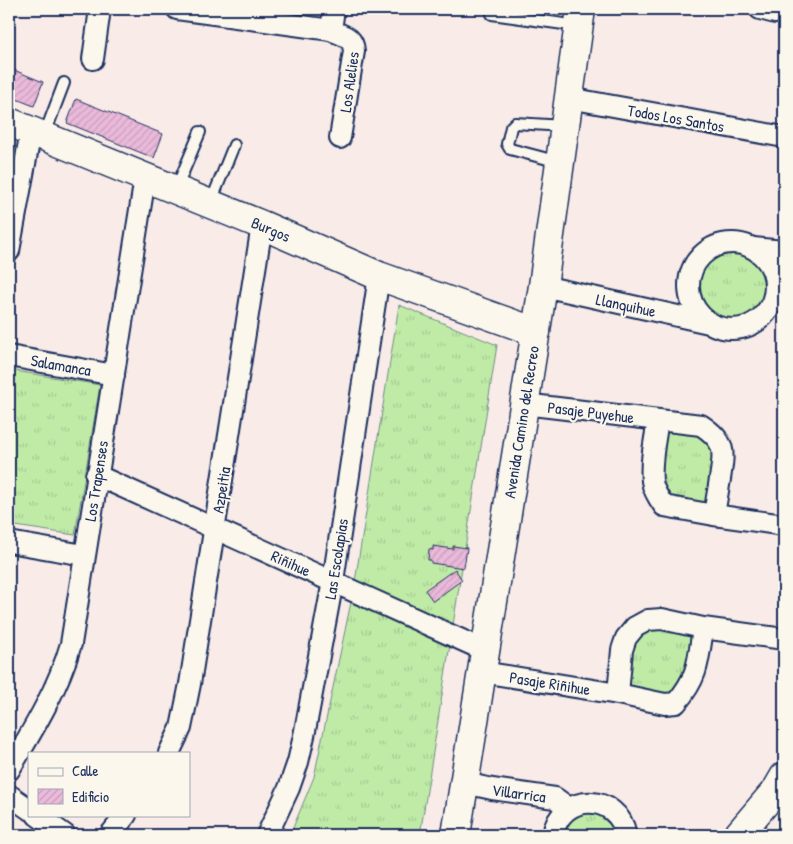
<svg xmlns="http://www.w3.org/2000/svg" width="793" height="844" viewBox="0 0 793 844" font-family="'Patrick Hand',sans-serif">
<defs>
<pattern id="grass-tufts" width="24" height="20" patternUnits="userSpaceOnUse" patternTransform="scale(1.25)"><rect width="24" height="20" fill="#c0eba7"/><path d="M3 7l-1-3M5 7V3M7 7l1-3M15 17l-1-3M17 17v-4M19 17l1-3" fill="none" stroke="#a4ca92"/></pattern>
<pattern id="building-hatch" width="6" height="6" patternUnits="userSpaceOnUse" patternTransform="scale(1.25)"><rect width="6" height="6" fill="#ebb9d9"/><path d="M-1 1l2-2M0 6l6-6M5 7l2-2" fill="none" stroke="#c99fbd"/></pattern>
</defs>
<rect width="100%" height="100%" fill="#f8ebe8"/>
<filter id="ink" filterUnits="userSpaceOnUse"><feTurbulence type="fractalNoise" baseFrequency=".02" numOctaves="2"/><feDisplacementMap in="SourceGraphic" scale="10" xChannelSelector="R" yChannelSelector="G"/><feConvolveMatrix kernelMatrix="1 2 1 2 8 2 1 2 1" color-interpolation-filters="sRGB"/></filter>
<g filter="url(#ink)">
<g fill="url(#grass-tufts)" stroke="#6e8d82">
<circle cx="732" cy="286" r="39"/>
<polygon points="399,305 497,345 420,835 290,835 314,777 354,588"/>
<polygon points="9,370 100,385 75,535 9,525"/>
<path d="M663 426 699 430 715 445 710 508 667 501C653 480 659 450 663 426Z"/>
<polygon points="650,627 695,633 690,667 672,696 626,689 633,642"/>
<polygon points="584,810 604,813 621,835 559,835 561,828"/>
</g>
<g fill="url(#building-hatch)" stroke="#1b2f5e">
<polygon points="9,68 43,82 34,106 9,96"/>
<polygon points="76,99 163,134 154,158 67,123"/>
<polygon points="433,546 453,549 453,546 467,548 464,568 431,563 431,560 428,560 429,549 433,550"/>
<polygon points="455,569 462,580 433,601 425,590"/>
</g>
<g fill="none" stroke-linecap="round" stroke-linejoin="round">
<defs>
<g id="lane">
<polyline points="492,14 578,26"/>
<polyline points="44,136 64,83"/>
<polyline points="559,162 510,149 507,144 511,127 515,123 564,126"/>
<polyline points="176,189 200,132"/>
<polyline points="211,202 234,145"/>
</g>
<g id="street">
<path d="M177 9 331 30C343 36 353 36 354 51L340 138"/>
<polyline points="760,9 775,13"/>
<polyline points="331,30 334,9"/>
<polyline points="93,59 100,9"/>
<polyline points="569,98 784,137"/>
<circle cx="732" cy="286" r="43"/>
<polyline points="753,248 784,251"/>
<polyline points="9,251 31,131"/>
<polyline points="543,286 709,323"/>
<polyline points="9,356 114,375"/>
<path d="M524 404 701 425C727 442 724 452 720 479 718 491 716 503 714 515L784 525"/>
<path d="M658 420C655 440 650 461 652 481 653 490 659 499 664 506L714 515"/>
<polyline points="96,475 486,651"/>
<polyline points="9,542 84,555"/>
<polyline points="482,672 618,694 622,650 626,638 635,627 648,620 662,619 703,628 784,639"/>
<path d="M618 694 665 704 676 703C699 676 698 661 703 628"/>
<polyline points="169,753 181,728 190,684 262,225"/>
<path d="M9 770C33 730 58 689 71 644L145 178"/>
<polyline points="465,783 492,789 555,798 569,808"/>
<polyline points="9,795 29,809"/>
<polyline points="37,815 65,835"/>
<polyline points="110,835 126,815"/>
<polyline points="267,835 289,788 298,762 304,736 333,581 379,276"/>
<path d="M553 835C560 792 618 792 626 835"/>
</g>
<g id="secondary">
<polyline points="9,122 262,225 379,276 536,332"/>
<polyline points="456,835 543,286 581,9"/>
<polyline points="738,835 777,789 784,777"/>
</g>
</defs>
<use href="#lane" stroke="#1b2f5e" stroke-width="14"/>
<use href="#street" stroke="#1b2f5e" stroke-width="24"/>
<use href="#secondary" stroke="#1b2f5e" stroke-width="31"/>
<use href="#lane" stroke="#fbf7ec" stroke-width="10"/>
<use href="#street" stroke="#fbf7ec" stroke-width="20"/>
<use href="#secondary" stroke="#fbf7ec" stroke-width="28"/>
</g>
</g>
<g text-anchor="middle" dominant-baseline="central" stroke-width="4.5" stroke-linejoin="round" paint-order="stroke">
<g font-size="16" fill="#1b2f5e" stroke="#fbf7ec">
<text transform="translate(349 82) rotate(-82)">Los Alelies</text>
<text transform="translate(676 118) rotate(10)">Todos Los Santos</text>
<text transform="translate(271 229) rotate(23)">Burgos</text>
<text transform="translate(626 305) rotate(12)">Llanquihue</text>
<text transform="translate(61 365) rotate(10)">Salamanca</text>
<text transform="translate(591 412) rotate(7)">Pasaje Puyehue</text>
<text transform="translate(521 422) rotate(-81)">Avenida Camino del Recreo</text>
<text transform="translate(96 481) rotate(-81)">Los Trapenses</text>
<text transform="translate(221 490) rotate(-81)">Azpeitia</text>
<text transform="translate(336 559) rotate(-81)">Las Escolapias</text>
<text transform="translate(291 563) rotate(24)">Riñihue</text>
<text transform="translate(550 683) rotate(9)">Pasaje Riñihue</text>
<text transform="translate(519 793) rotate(8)">Villarrica</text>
</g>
</g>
<rect width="793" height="844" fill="none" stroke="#fbf7ec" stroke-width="30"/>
<rect x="15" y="15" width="763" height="814" fill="none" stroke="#1b2f5e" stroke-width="2" filter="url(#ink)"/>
<rect x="28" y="752" width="162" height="65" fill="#fbf7ec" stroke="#a1a7b3"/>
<rect x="38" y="768" width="25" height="8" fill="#fbf7ec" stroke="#a1a7b3"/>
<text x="72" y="776" font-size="15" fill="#1b2f5e">Calle</text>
<rect x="38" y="789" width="25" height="15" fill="url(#building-hatch)" stroke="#a1a7b3"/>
<text x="72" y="802" font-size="15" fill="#1b2f5e">Edificio</text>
</svg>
